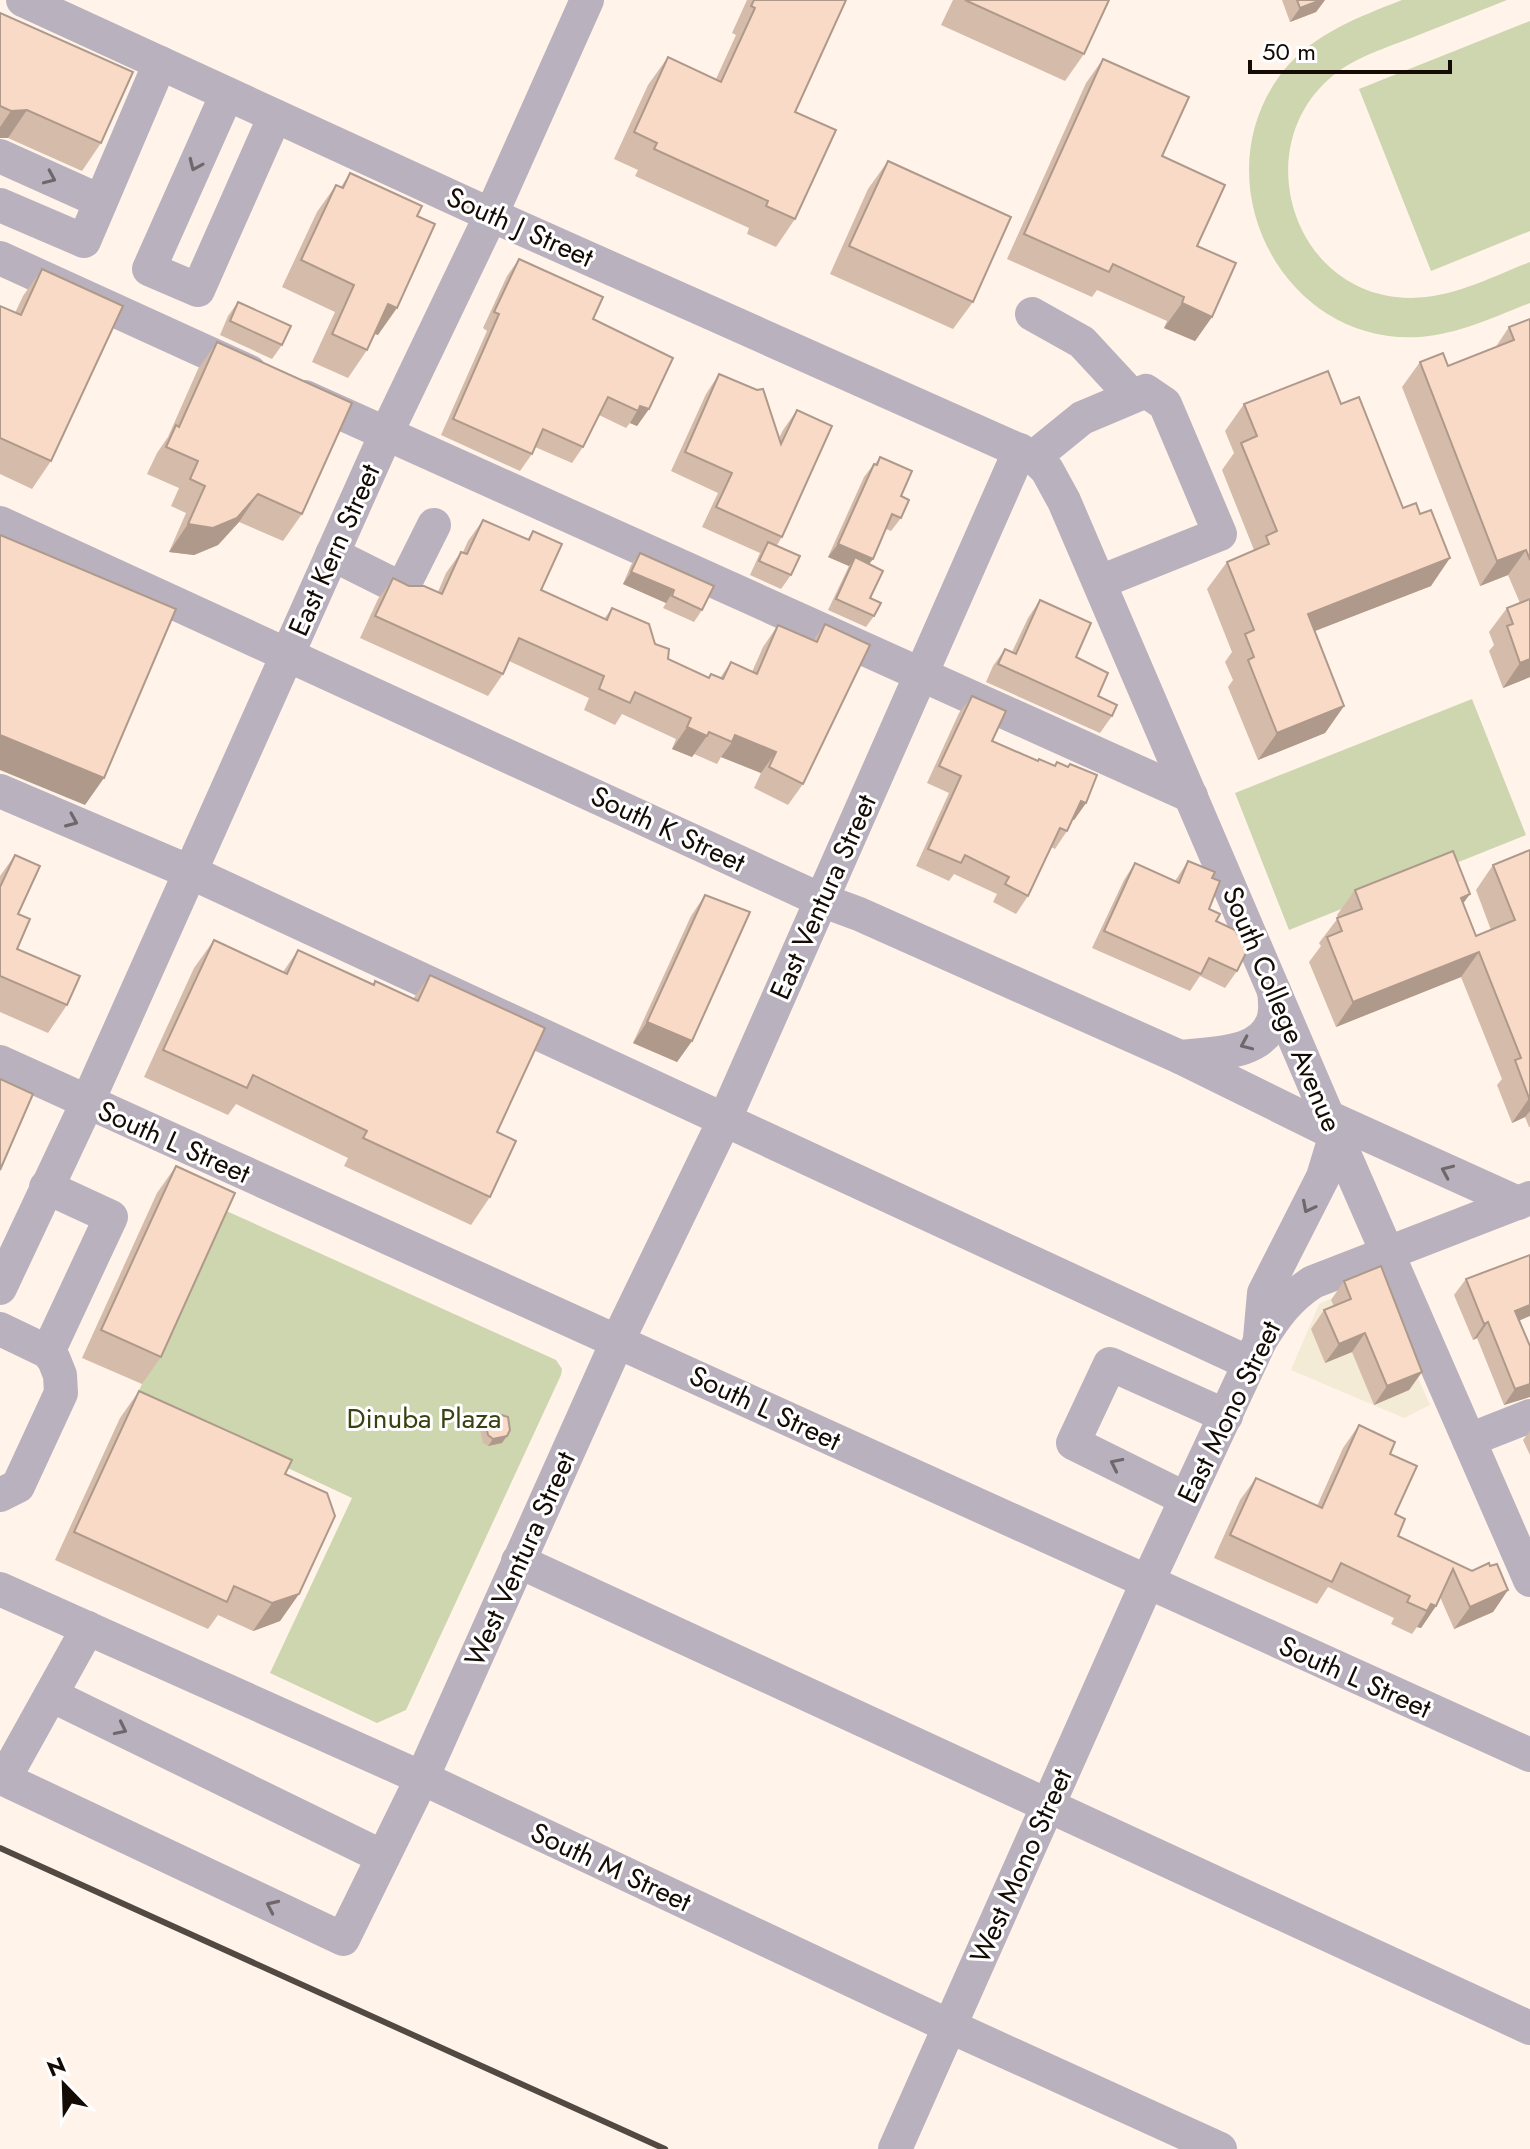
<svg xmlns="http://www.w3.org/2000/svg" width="1530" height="2149" viewBox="0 0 1530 2149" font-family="Jost,sans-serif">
<rect width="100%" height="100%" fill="#fff3ea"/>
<polygon fill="#f3ebd5" points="1368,1282 1377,1286 1430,1405 1404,1418 1291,1370 1319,1304"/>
<g fill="#cdd6ae">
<path d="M1402 0H1507C1475 13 1443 25 1411 38 1383 49 1352 58 1329 79 1251 148 1291 285 1396 297 1443 303 1487 279 1530 262V303C1494 317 1459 334 1420 337 1281 346 1198 178 1284 70 1315 33 1359 17 1402 0Z"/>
<polygon points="1530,21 1530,231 1431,271 1359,89"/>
<polygon points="1472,699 1526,835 1289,930 1235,793"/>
<polygon points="222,1209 556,1360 562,1369 561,1375 406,1710 377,1723 270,1673 352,1498 136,1397"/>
</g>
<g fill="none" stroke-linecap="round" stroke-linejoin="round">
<g stroke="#b9b2be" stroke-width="34">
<polyline points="23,0 491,215 1034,457 1047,470 1064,501 1328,1117 1530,1580"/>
<polyline points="227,94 149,269 198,290 275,116"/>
<polyline points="0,156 100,201"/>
<polyline points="0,205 84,241 160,63"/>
<polyline points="0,258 250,372"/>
<polyline points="1032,314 1082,342 1132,396"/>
<polyline points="305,397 1191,796"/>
<polyline points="1034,457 1082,418 1146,391 1165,404 1220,534 1100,582"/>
<polyline points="0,523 821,900 859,914 1180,1057 1336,1134"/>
<polyline points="332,554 402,589 434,525"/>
<polyline points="0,791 190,872 1249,1363"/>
<path d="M1180 1057C1211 1053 1265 1056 1274 1017 1276 1009 1275 999 1274 991"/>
<polyline points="0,1062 1530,1755"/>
<polyline points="1328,1117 1518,1203"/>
<polyline points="46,1187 111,1217 48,1352"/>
<polyline points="0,1288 87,1103 386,434 491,215 587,0"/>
<polyline points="0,1329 48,1352 54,1360 60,1375 61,1393 18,1486 0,1495"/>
<polyline points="1260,1338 1264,1293 1323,1177 1336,1134"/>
<polyline points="1469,1440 1530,1416"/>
<polyline points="1186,1499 1073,1443 1110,1364 1226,1416"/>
<polyline points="518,1561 1530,2028"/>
<polyline points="0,1589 422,1778 949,2026 1220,2149"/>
<polyline points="88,1628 4,1779 343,1939 422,1778 618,1340 724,1121 1020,450"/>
<polyline points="51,1695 383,1857"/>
<path d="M895 2149 1147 1583 1260 1341C1275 1317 1289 1297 1313 1282L1530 1198"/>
</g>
<polyline stroke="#524942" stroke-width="6" points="0,1848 665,2149"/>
</g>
<g fill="#d5bbaa">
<polygon points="747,0 846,0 795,112 795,219 776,247 747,234 749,228 635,176 638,170 614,159 648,85 668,57 716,79 736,35 732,33"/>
<polygon points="953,0 1109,0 1084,54 1065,81 941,25"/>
<polygon points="1282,0 1325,0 1316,12 1290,22"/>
<polygon points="0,13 101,143 82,171 8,138 0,138"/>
<polygon points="1103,59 1162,156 1197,246 1212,317 1195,341 1164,328 1167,321 1097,290 1092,297 1007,259 1086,83"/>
<polygon points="888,161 973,302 953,329 830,274 868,189"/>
<polygon points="350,173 417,216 378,335 374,334 367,350 348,378 312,362 335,312 282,287 317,212 336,185 341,187"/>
<polygon points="519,259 593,319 649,409 637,426 630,423 626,428 599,415 583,447 572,463 535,447 532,454 520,471 441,435 487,331 483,328 507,276"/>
<polygon points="42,269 51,461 32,489 0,474 0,306 15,313 23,296"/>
<polygon points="238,302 282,345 272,359 220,335 228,316"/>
<polygon points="1530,319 1530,677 1503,688 1489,651 1494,645 1489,632 1507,608 1520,603 1508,575 1480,586 1402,387 1420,362 1448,366 1495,348 1509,327"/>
<polygon points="217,342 302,514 283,541 239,522 218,545 194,555 169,552 186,513 171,506 179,488 147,474 157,453 168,437 198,369"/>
<polygon points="719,374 779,438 783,430 797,410 782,537 777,545 791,575 781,589 750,575 760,553 702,527 718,493 671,471 706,394"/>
<polygon points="1244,404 1341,404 1431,586 1315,631 1344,706 1325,733 1258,760 1228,687 1233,680 1225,662 1232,652 1207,589 1227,562 1254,550 1222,470 1234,453 1225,431"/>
<polygon points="880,457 901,496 901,518 891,531 886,529 873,559 869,564 870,598 874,616 866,627 828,610 849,566 828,557 864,477 874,464 875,464"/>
<polygon points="483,520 527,540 533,531 541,590 604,619 612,608 655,644 668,659 708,678 711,674 720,678 731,662 752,672 763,647 778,625 813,641 825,624 803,784 788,805 754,788 761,773 721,757 717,764 694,754 692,757 672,749 676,739 622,714 615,725 584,710 589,698 509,661 503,674 488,696 360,638 378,599 393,578 409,586 438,592 446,573 461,552 463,552 468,541"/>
<polygon points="640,553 702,610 694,622 663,608 666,603 623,584 631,565"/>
<polygon points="1040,600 1076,657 1098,696 1112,716 1100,733 986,682 993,666 1005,649 1012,652 1028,618"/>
<polygon points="972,696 992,741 1037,761 1054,766 1057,762 1086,803 1074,820 1072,820 1067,831 1055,849 1051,847 1028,896 1016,914 993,902 997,894 954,874 949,881 916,866 949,793 927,783 959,713"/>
<polygon points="1530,850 1530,1127 1529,1127 1525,1117 1512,1123 1497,1085 1502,1079 1461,977 1336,1027 1309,962 1321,946 1319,943 1338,918 1337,915 1355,890 1463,904 1476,936 1491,930 1476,890 1493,865"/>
<polygon points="15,855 18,914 17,949 67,1005 48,1033 0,1012 0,876"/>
<polygon points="1188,861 1212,878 1209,909 1216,921 1237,971 1225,988 1200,976 1190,991 1092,948 1124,880 1135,863 1175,881"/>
<polygon points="705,895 692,1041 677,1062 633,1043 691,916"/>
<polygon points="214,940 283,972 298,950 373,985 375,981 413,999 430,975 497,1132 490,1197 471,1225 344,1166 348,1158 236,1104 228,1115 144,1077 194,968"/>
<polygon points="176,1166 161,1357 142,1384 82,1358 157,1193"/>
<polygon points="1466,1279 1519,1321 1530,1397 1504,1405 1477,1338 1473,1340 1454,1295"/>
<polygon points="1344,1281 1422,1372 1409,1390 1374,1405 1352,1352 1325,1363 1311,1329 1324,1310 1334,1306 1331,1300"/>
<polygon points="139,1391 285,1474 299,1594 280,1621 253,1631 218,1615 208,1629 55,1560 120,1418"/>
<polygon points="489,1416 502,1443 488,1446 483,1443 480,1429"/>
<polygon points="1359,1425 1390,1454 1398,1536 1472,1571 1490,1566 1508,1590 1493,1612 1454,1629 1440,1597 1436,1606 1421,1628 1417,1627 1412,1634 1391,1624 1394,1618 1328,1587 1317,1604 1214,1558 1240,1500 1256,1478 1317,1506 1343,1448"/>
<polygon points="1530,1431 1530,1455 1523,1440"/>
</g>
<g fill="#ae998b">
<polygon points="1321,0 1325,0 1316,12 1290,22 1300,8"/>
<polygon points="27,110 8,138 0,138 0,127 11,111"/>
<polygon points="1182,303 1212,317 1195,341 1164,328"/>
<polygon points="388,304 397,308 378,335 369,331"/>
<polygon points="640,406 649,409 637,426 630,423"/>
<polygon points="258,494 239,522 218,545 194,555 169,552 188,524"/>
<polygon points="838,544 873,559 863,572 855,557 849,566 828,557"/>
<polygon points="1526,550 1508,575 1480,586 1497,561"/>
<polygon points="1450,558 1431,586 1289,641 1308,614"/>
<polygon points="631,572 674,590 666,603 623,584"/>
<polygon points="1530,659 1530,677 1503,688 1520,663"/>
<polygon points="1344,706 1325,733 1258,760 1277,733"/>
<polygon points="687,727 707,736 692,757 672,749"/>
<polygon points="0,735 104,778 85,805 0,770"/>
<polygon points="735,735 776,752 761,773 721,757 732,742"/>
<polygon points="1081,801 1086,803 1074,820 1068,818"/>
<polygon points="1470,894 1452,919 1461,898"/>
<polygon points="1479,952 1461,977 1336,1027 1353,1002"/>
<polygon points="647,1022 692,1041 677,1062 633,1043"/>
<polygon points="1530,1097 1530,1111 1525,1117 1512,1123"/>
<polygon points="1530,1305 1530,1316 1504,1327 1515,1311"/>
<polygon points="1488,1322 1477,1338 1473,1340 1484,1324"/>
<polygon points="1365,1333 1352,1352 1325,1363 1339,1344"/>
<polygon points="1422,1372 1409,1390 1374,1405 1387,1386"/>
<polygon points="1530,1384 1530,1397 1504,1405 1515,1389"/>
<polygon points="507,1436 502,1443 488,1446 493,1439"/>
<polygon points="1508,1590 1493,1612 1454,1629 1470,1607"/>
<polygon points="299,1594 280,1621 253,1631 272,1603"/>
<polygon points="1431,1604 1436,1606 1421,1628 1417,1627"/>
</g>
<g fill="#f8dac6" stroke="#ae998b" stroke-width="2">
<polygon points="754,0 846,0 795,112 836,130 795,219 766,206 768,201 654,149 657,143 634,132 668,57 721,82 755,8 751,6"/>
<polygon points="965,0 1109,0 1084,54"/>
<polygon points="1297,0 1321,0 1300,8"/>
<polygon points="0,13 133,72 101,143 27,110 11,111 0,106"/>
<polygon points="1103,59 1189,97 1162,156 1225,185 1197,246 1236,263 1212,317 1182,303 1184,297 1113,264 1109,272 1024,234"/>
<polygon points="888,161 1011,217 973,302 849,246"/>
<polygon points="350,173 422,206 417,216 435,224 397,308 388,304 367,350 332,334 354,285 301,260 336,185 343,188"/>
<polygon points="519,259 603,297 593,319 673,358 649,409 640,406 638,411 608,397 583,447 543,429 532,454 453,419 499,314 494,312"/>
<polygon points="42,269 123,306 51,461 0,438 0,306 21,315"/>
<polygon points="238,302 291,326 282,345 230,321"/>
<polygon points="1530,319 1530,560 1526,550 1497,561 1420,362 1443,353 1448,366 1514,340 1509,327"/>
<polygon points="217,342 352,403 302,514 258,494 237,518 213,528 188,524 205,486 190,479 198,461 166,447 176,425 179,427"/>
<polygon points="1328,371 1341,404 1359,397 1403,508 1416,503 1420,514 1431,510 1450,558 1308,614 1344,706 1277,733 1248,660 1254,657 1245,634 1254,630 1227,562 1269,544 1266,536 1277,531 1241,443 1257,436 1244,404"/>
<polygon points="719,374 757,390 763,389 781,444 797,410 832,426 782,537 716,507 732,473 685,452"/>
<polygon points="880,457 912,471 901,496 909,500 901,518 892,514 873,559 838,544 874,464 877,465"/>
<polygon points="483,520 529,540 533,531 562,544 541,590 607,620 612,608 649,624 655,644 669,649 668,659 709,678 711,674 723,679 731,662 757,674 778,625 817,642 825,624 870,645 803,784 769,767 776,752 735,735 732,742 709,732 707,736 687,727 691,718 635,692 630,703 599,689 604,676 519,638 503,674 375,616 393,578 409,586 424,586 442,594 461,552 467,554"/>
<polygon points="0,535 176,609 104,778 0,735"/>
<polygon points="768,542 800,556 791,575 759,561"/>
<polygon points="640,553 714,586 702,610 672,596 674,590 631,572"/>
<polygon points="855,557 883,571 870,598 881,603 874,616 836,599"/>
<polygon points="1530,599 1530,659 1520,663 1507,626 1513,624 1507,608"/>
<polygon points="1040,600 1091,623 1076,657 1108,673 1098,696 1117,705 1112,716 998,664 1005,649 1016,654"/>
<polygon points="972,696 1006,711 992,741 1038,761 1039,759 1055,766 1057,762 1068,767 1070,764 1097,775 1086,803 1081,801 1067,831 1060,828 1028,896 1005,884 1009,877 965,855 961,863 928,849 961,776 939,766"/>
<polygon points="1530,850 1530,1097 1529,1098 1515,1060 1521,1058 1479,952 1353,1002 1327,937 1342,931 1337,918 1362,909 1355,890 1453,851 1470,894 1461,898 1476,936 1515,920 1493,865"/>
<polygon points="15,855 40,866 18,914 30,919 17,949 80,976 67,1005 0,976 0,887"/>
<polygon points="1188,861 1215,872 1212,878 1220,881 1209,909 1220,914 1216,921 1235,930 1247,951 1237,971 1209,958 1201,974 1104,931 1135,863 1179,883"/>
<polygon points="705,895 750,912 692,1041 647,1022"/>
<polygon points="214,940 287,974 298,950 374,985 375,981 418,1001 430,975 545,1028 497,1132 516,1141 490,1197 363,1138 367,1131 253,1075 247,1088 163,1050"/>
<polygon points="0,1079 33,1094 0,1170"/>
<polygon points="176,1166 235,1193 161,1357 101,1330"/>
<polygon points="1530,1255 1530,1305 1515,1311 1530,1346 1530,1384 1515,1389 1488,1322 1484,1324 1466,1279"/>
<polygon points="1381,1266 1422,1372 1387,1386 1365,1333 1339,1344 1324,1310 1351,1299 1344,1281"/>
<polygon points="139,1391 292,1460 285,1474 327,1493 335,1516 299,1594 272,1603 234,1586 227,1602 74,1532"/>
<polygon points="495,1413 508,1417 510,1430 507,1436 493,1439 488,1435 485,1422 489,1416"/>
<polygon points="1359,1425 1395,1442 1390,1454 1417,1466 1395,1514 1405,1519 1398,1536 1472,1571 1489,1563 1490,1566 1497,1564 1508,1590 1470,1607 1453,1569 1436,1606 1431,1604 1427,1611 1407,1602 1410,1596 1341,1563 1332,1582 1230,1535 1256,1478 1322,1508"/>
</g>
<defs><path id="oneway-chevron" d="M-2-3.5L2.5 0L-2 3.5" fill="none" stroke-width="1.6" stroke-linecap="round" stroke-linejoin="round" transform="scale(2)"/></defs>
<g stroke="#6f676b">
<use href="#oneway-chevron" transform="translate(195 165) rotate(114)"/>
<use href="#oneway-chevron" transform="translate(50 178) rotate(24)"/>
<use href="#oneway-chevron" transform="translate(72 821) rotate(23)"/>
<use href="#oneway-chevron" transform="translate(1246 1044) rotate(156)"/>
<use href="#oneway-chevron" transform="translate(1447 1171) rotate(-156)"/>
<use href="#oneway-chevron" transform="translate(1308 1207) rotate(117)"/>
<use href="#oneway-chevron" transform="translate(1116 1464) rotate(-154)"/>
<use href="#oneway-chevron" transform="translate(121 1729) rotate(26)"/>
<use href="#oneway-chevron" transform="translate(272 1906) rotate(-155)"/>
</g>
<g text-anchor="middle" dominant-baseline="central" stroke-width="6" stroke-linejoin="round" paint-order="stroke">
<g font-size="28" fill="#140b05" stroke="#fff">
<text transform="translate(520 227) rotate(24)">South J Street</text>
<text transform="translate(334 550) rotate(-66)">East Kern Street</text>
<text transform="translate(668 829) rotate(25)">South K Street</text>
<text transform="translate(823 897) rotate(-66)">East Ventura Street</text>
<text transform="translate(1282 1009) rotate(67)">South College Avenue</text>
<text transform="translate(174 1142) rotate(24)">South L Street</text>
<text transform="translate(765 1408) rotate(25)">South L Street</text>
<text transform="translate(1229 1412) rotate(-64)">East Mono Street</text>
<text transform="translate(520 1559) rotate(-66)">West Ventura Street</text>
<text transform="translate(1355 1677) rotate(24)">South L Street</text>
<text transform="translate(1021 1866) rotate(-66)">West Mono Street</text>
<text transform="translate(611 1867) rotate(25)">South M Street</text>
</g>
<g font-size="28" fill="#3a4111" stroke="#fff">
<text x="424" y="1418">Dinuba Plaza</text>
</g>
</g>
<g transform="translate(64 2085) rotate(337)" stroke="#ffffff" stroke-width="6" paint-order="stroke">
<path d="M0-6L14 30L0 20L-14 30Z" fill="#140b05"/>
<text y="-12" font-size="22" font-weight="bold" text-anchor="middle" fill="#140b05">N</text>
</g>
<path d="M1250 60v12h200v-12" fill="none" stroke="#140b05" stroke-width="4"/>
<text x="1262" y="60" font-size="24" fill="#140b05" stroke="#ffffff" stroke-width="6" paint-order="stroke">50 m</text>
</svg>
